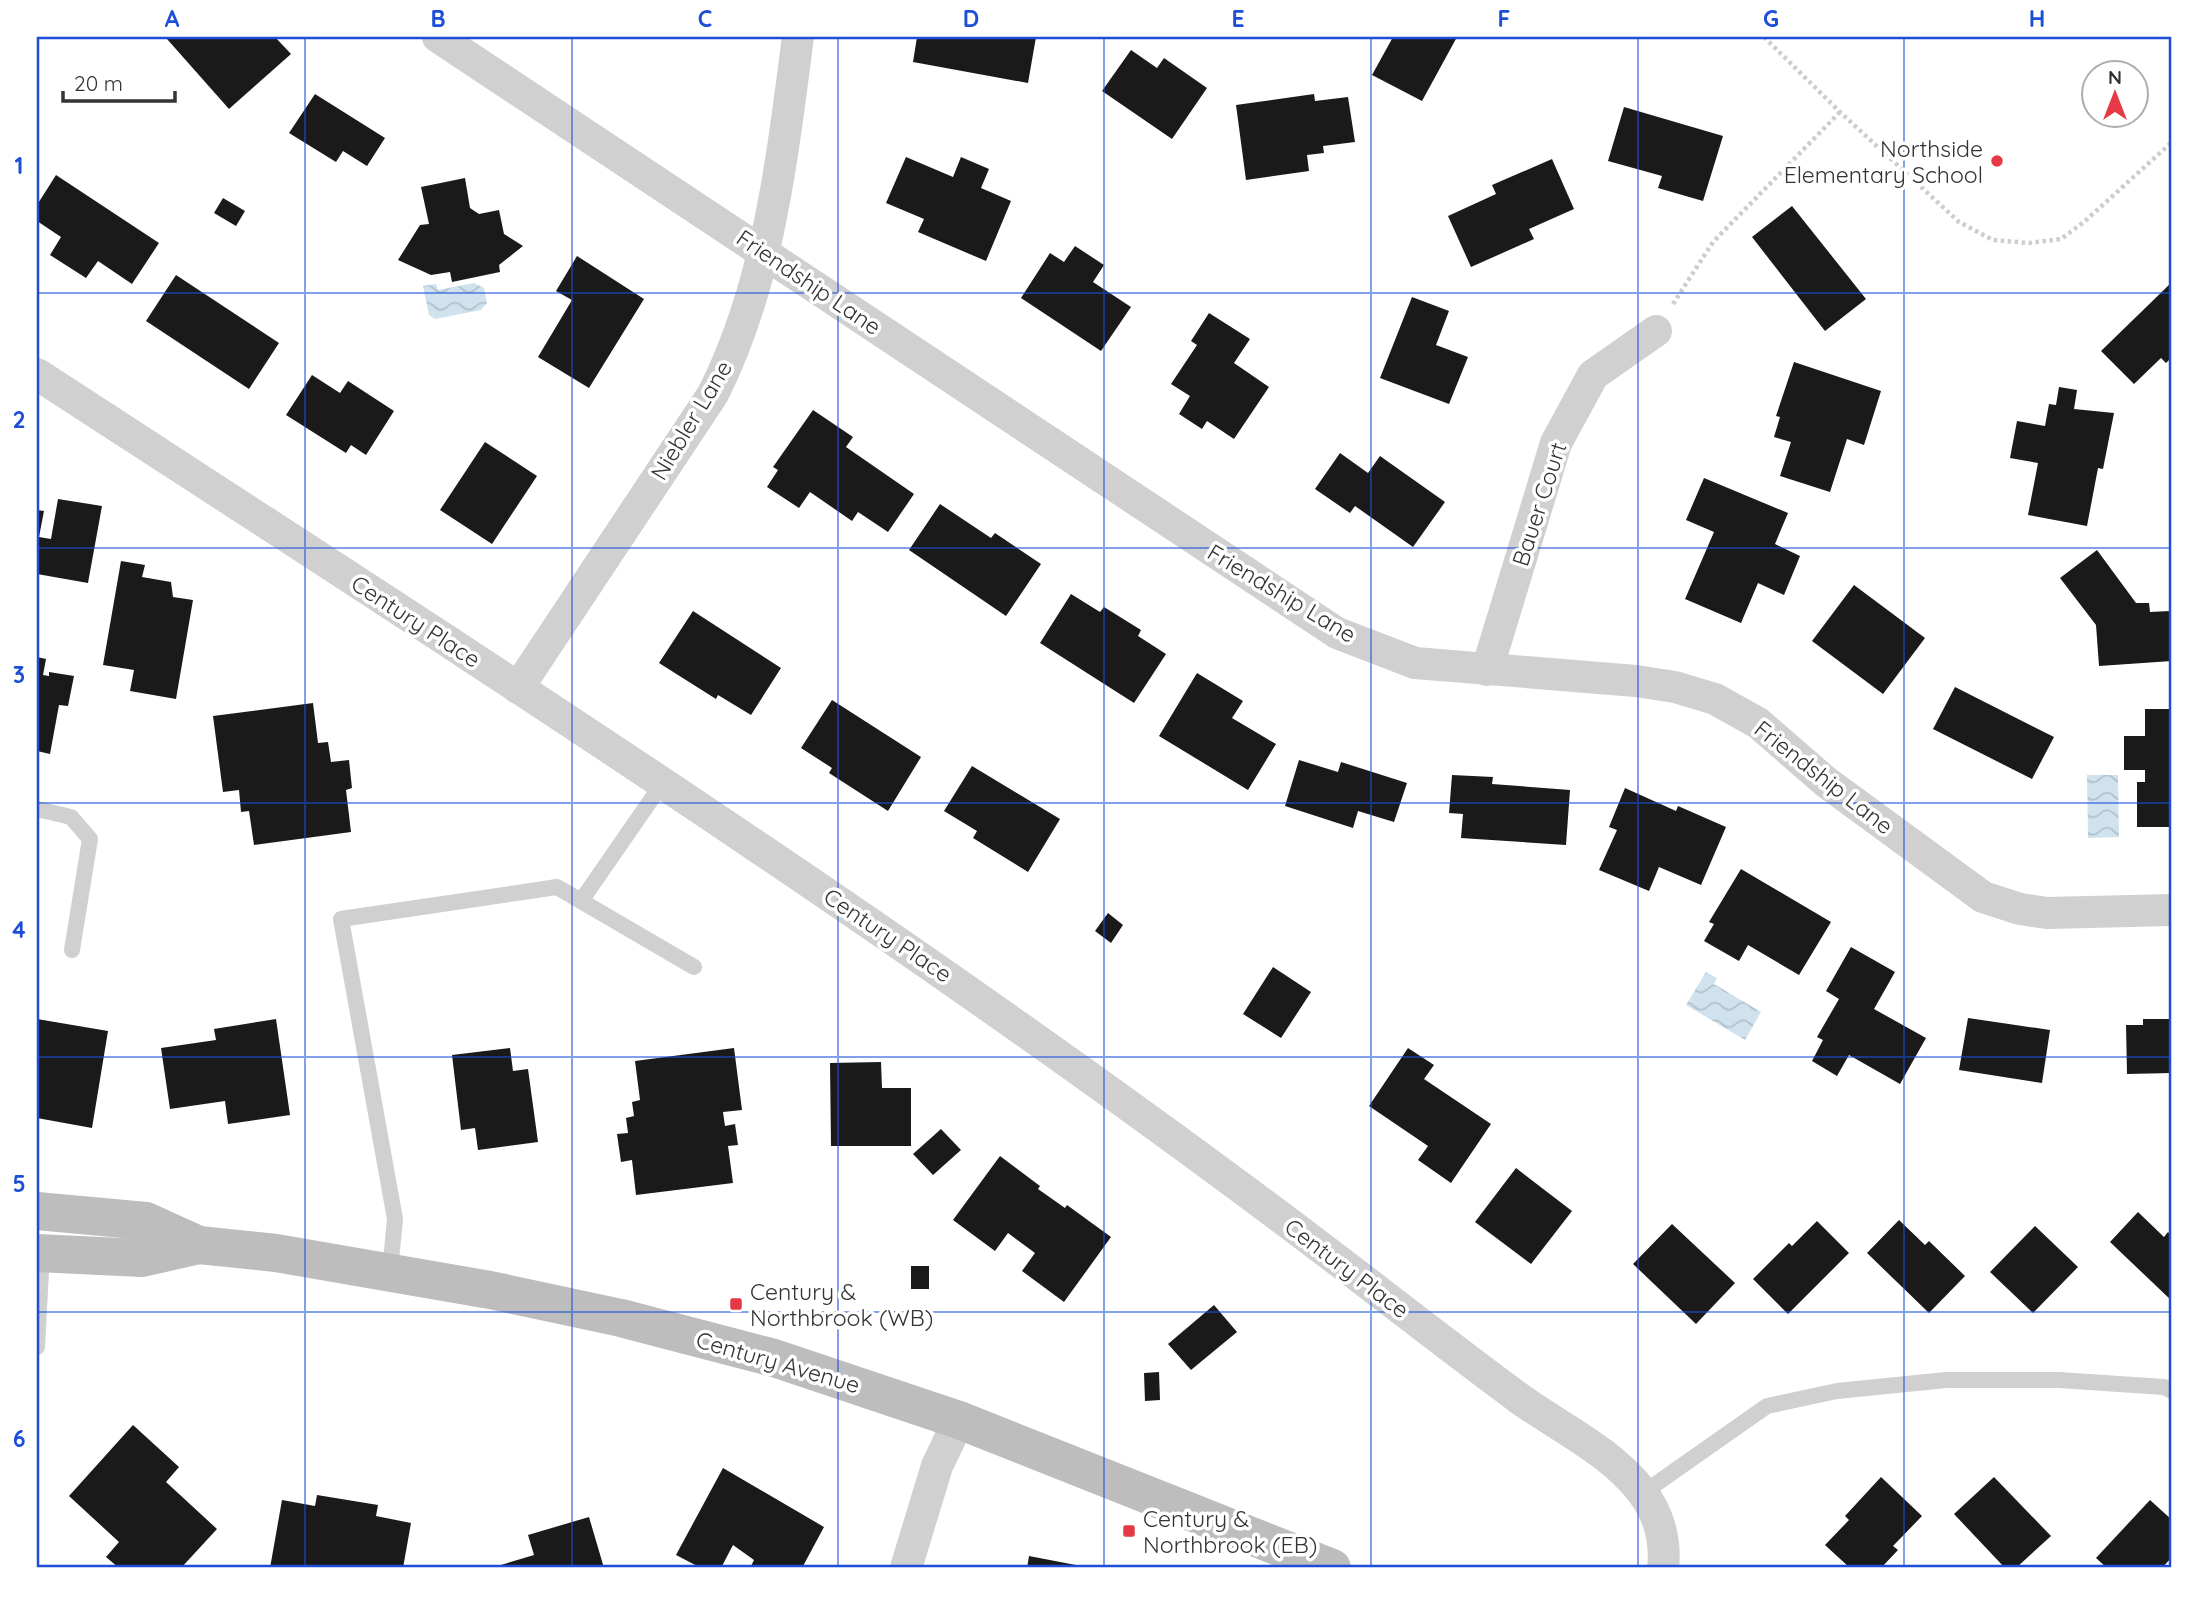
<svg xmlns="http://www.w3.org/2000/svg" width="2209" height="1605" viewBox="0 0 2209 1605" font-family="Quicksand,sans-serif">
<defs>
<pattern id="water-waves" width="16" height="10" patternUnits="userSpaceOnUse" patternTransform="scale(1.75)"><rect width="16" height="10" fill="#cfe2ee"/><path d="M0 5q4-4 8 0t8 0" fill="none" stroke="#b2c2cd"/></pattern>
</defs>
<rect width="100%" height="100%" fill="#fff"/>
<g fill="url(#water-waves)">
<polygon points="474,283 484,288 487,303 481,310 435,319 429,315 423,286 436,284 438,290"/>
<polygon points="2087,775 2118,775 2119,837 2088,838"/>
<polygon points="1706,972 1717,978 1714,984 1761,1012 1745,1040 1686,1005"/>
</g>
<g fill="#1a1a1a">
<polygon points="170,37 275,37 291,54 229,109 167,39"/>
<polygon points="917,37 1036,37 1028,83 913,62"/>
<polygon points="1393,37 1457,37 1422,101 1372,75"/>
<polygon points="1131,50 1157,68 1164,58 1207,88 1172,139 1102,91"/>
<polygon points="315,94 385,138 367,166 343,151 336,162 289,133"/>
<polygon points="1314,94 1315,101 1348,97 1355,142 1323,146 1324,153 1307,155 1309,171 1246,180 1236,105"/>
<polygon points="1624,107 1723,136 1703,201 1658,188 1662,176 1608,161"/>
<polygon points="906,157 953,177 961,157 989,169 981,188 1011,201 986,261 918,232 924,219 886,203"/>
<polygon points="1552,159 1574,209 1529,229 1534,239 1471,267 1448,216 1496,194 1492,185"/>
<polygon points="56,175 159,243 132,284 98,261 86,278 50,255 61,237 37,221 37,205"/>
<polygon points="465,178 470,208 479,214 499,210 504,234 523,246 499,265 500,272 452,282 450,272 431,275 398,260 420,225 429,224 421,187"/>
<polygon points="223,198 245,211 236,226 214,213"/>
<polygon points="1792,206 1866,299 1825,331 1752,237"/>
<polygon points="1075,246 1104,265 1093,282 1131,307 1101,351 1021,298 1050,253 1064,262"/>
<polygon points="577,256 644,299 589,388 538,357 572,300 556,291"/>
<polygon points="176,275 279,343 249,389 146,321"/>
<polygon points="2172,282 2172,357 2166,363 2161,358 2134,384 2101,351"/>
<polygon points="1412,297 1449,311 1436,345 1468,357 1449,404 1380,378"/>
<polygon points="1209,313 1250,339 1234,363 1269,387 1234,439 1207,421 1202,429 1179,414 1190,396 1171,384 1197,345 1191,341"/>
<polygon points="1794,362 1881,391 1864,445 1847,439 1830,492 1780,476 1791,442 1774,437 1780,417 1776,416"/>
<polygon points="312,375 340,393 348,381 394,411 366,455 351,445 346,453 286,415"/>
<polygon points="2059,387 2077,390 2074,409 2114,413 2103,469 2098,468 2087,526 2028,515 2038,463 2010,458 2017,421 2045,426 2049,404 2056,405"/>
<polygon points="813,410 853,437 846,447 914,494 888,532 858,512 852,521 810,492 799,508 767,487 778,470 773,467"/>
<polygon points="485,442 537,476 492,544 440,510"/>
<polygon points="1340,453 1368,473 1380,456 1445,502 1413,547 1355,506 1350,513 1315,489"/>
<polygon points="1704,478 1788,513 1775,544 1800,556 1784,595 1758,583 1741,623 1685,599 1714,532 1686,520"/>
<polygon points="58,499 102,506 88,583 37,574 37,510 44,511 39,537 51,539"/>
<polygon points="940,504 991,538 995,533 1041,564 1006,616 909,550"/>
<polygon points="2097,550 2136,603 2149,603 2150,612 2170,611 2172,661 2099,666 2096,625 2060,578"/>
<polygon points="121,561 145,565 142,577 171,582 173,597 193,600 176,699 130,691 134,670 103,665"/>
<polygon points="1854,585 1925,638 1883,694 1812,641"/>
<polygon points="1071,594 1100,612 1104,607 1141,630 1138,636 1166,654 1134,703 1040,643"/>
<polygon points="693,611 781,668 751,715 718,695 716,699 659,663"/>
<polygon points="37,657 46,659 43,675 49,676 49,672 74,676 68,706 59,705 50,754 37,751"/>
<polygon points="1197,673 1243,701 1232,718 1276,744 1248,790 1159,736"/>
<polygon points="1955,687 2054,737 2032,779 1933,729"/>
<polygon points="832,700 921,757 888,811 829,773 832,768 801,748"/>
<polygon points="313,703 318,743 328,742 331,762 349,760 352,788 346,790 351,832 254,845 249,811 241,812 239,790 223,792 213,716"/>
<polygon points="2145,709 2172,709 2172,827 2137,827 2137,782 2145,782 2145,770 2124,770 2124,736 2145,736"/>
<polygon points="1299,760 1338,772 1341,762 1407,783 1394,822 1358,811 1353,828 1285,806"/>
<polygon points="972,766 1060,819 1028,872 973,838 977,831 944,811"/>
<polygon points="1452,775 1493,777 1492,784 1570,790 1566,845 1461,838 1463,814 1449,813"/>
<polygon points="1625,788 1676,811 1678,806 1726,827 1701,885 1659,867 1649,891 1599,870 1617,830 1609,827"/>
<polygon points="1741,869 1831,922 1799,975 1748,945 1739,961 1704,941 1714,924 1709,922"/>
<polygon points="1108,913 1123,925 1111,943 1095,931"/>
<polygon points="1851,947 1895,972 1874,1009 1926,1038 1900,1084 1849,1055 1837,1076 1812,1061 1823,1040 1817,1037 1839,999 1826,991"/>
<polygon points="1273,967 1311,992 1281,1038 1243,1014"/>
<polygon points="1968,1018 2050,1030 2042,1083 1959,1070"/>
<polygon points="37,1019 108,1031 92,1128 37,1118"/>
<polygon points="276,1019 290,1115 228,1124 225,1101 170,1109 161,1048 216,1040 214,1029"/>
<polygon points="2143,1019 2172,1019 2172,1073 2127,1074 2126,1025 2143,1025"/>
<polygon points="510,1048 513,1071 528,1069 538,1142 478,1150 475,1128 461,1130 452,1055"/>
<polygon points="734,1048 742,1110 723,1112 725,1126 735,1124 738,1145 728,1146 733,1183 636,1195 632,1160 621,1162 617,1134 628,1133 626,1118 634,1116 632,1102 640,1100 635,1061"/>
<polygon points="1408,1048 1434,1065 1424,1079 1491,1124 1451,1183 1418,1160 1428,1146 1369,1106"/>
<polygon points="881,1062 882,1088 911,1088 911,1146 831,1146 830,1063"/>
<polygon points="941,1129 961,1150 933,1175 913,1154"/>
<polygon points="1000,1156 1040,1186 1038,1189 1065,1208 1067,1205 1111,1237 1064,1302 1022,1271 1035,1253 1008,1233 995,1251 953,1220"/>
<polygon points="1516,1168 1572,1211 1531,1264 1475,1222"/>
<polygon points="2138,1212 2164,1237 2168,1232 2172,1236 2172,1301 2110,1242"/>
<polygon points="1899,1220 1925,1245 1929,1241 1965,1276 1929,1313 1867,1253"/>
<polygon points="1817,1221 1849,1253 1788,1314 1753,1279 1789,1243 1792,1246"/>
<polygon points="1672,1224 1735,1283 1696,1324 1633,1264"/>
<polygon points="2035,1226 2078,1267 2033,1313 1990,1272"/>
<rect x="911" y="1266" width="18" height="23"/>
<polygon points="1214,1305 1237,1332 1191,1370 1168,1344"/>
<polygon points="1159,1372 1160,1400 1145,1401 1144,1373"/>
<polygon points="133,1425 179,1467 166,1482 217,1529 181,1568 119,1568 106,1557 119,1542 69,1496"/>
<polygon points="723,1468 824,1527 802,1568 750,1568 754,1560 733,1545 721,1568 701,1568 676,1555"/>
<polygon points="1881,1477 1922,1516 1893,1546 1898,1550 1881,1568 1850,1568 1825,1545 1849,1520 1845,1516"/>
<polygon points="1994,1477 2051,1536 2016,1568 2005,1568 1954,1514"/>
<polygon points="317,1495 378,1505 376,1516 411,1523 403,1568 270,1568 282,1500 315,1506"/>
<polygon points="2150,1500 2172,1520 2172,1557 2162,1568 2107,1568 2096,1558"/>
<polygon points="589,1517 604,1568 491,1568 534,1555 528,1535"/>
<polygon points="1029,1556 1081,1566 1081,1568 1027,1568"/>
</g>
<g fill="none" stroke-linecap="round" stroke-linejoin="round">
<g stroke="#cdcdcd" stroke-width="4.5" stroke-dasharray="3.5 3.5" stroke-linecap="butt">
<polyline points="1764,37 1840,112 1959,222 1993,240 2029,243 2061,239 2084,222 2172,142"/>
<polyline points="1673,304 1713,242 1840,112"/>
</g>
<g stroke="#d0d0d0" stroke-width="16">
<polyline points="37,809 71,817 90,839 72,950"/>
<polyline points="581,901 662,784"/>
<polyline points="390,1271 395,1219 341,919 557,887 694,967"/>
<polyline points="37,1347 42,1253"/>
<polyline points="1643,1493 1767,1406 1837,1391 1946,1380 2059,1380 2164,1387 2172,1391"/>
</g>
<g stroke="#d0d0d0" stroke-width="32">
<polyline points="438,37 1337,633 1415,663 1636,681 1675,687 1715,699 1758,723 1826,782 1983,897 2020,909 2047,913 2172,910"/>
<path d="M37 374C475 659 916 940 1332 1256 1395 1304 1456 1352 1520 1399 1559 1427 1612 1452 1642 1492 1659 1514 1666 1541 1663 1568"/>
<polyline points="1487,670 1556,443 1593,375 1656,331"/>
<path d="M518 688 713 394C769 283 782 158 798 37"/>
<polyline points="906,1568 937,1466 959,1420"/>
</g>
<g stroke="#bdbdbd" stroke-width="38">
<polyline points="37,1211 146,1221 199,1245 276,1253 490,1290 621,1318 774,1358 959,1420 1332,1568"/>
<polyline points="37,1253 142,1258 199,1245"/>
</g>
</g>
<path fill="none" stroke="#1d4ed8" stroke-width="2" stroke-opacity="0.55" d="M305 37V1568M572 37V1568M838 37V1568M1104 37V1568M1371 37V1568M1638 37V1568M1904 37V1568M37 293H2172M37 548H2172M37 803H2172M37 1057H2172M37 1312H2172"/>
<g fill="#e63946" stroke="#fff" stroke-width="2.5">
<circle cx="1997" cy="161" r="7"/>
<rect x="729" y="1297" width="14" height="14" rx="3.5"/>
<rect x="1122" y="1524" width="14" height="14" rx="3.5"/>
</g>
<g text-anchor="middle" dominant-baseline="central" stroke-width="7" stroke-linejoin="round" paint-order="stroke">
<g font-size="23" fill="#333" stroke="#fff" text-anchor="start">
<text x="1983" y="148" text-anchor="end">Northside<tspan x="1983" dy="26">Elementary School</tspan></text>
<text x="750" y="1291">Century &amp;<tspan x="750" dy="26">Northbrook (WB)</tspan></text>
<text x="1143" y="1518">Century &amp;<tspan x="1143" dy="26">Northbrook (EB)</tspan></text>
</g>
<g font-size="23" fill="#333" stroke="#fff">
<text transform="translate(809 282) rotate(34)">Friendship Lane</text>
<text transform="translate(691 420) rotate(-59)">Niebler Lane</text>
<text transform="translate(1539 504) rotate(-72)">Bauer Court</text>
<text transform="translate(1282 593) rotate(31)">Friendship Lane</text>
<text transform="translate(416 621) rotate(33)">Century Place</text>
<text transform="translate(1824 777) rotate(38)">Friendship Lane</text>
<text transform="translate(888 935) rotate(34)">Century Place</text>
<text transform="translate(1347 1268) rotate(37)">Century Place</text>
<text transform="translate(778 1362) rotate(16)">Century Avenue</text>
</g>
</g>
<rect width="2209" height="1605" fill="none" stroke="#ffffff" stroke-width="77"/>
<g transform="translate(2115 94)"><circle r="33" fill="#ffffff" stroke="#adadad" stroke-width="2"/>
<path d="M0-5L12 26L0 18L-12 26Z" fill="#e63946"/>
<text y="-10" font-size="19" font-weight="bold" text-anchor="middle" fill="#333333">N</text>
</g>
<path d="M63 91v10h112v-10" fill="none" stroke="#333333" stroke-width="3.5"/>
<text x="74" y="91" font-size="21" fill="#333333" stroke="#ffffff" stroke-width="5" paint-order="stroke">20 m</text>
<rect x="38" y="38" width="2132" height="1528" fill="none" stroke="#1d4ed8" stroke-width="2.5"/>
<g font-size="23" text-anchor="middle" font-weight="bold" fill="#1d4ed8">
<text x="172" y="27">A</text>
<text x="438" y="27">B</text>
<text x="705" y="27">C</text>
<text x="971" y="27">D</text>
<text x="1238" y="27">E</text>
<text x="1504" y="27">F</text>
<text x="1771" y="27">G</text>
<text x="2037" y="27">H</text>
<text x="19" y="174">1</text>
<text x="19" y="428">2</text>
<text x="19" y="683">3</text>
<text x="19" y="938">4</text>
<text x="19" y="1192">5</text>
<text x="19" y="1447">6</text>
</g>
</svg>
